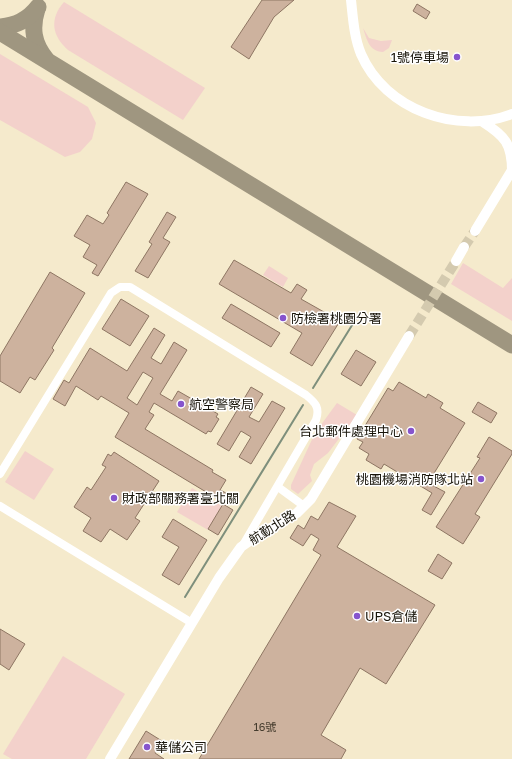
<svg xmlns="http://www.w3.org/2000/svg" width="512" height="759" viewBox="0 0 512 759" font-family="'Golos Text','Noto Sans TC',sans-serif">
<rect width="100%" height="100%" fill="#f5eacc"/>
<g fill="#f3d1cb">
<path d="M64 2 205 88 183 120 68 50C52 36 49 19 64 2Z"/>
<path d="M363 28 369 38 381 41 392 40 389 48 383 52C369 51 367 40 363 28Z"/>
<polygon points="0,54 88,107 96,123 92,139 80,152 65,157 0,120"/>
<polygon points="463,263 503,288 512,278 512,321 451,284"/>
<polygon points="269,266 288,278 283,287 263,275"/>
<polygon points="337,403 357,415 328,453 314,464 310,475 312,481 298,494 291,489 291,485 315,433"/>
<polygon points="25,451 54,469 34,500 5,482"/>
<polygon points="192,488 222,506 208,530 177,512"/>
<polygon points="63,656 125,694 86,759 12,759 3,754"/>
</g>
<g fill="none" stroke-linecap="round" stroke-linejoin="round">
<g stroke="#7e8f7c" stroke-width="2">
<polyline points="313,388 359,314"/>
<polyline points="185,597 303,405"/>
</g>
<g stroke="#9f9680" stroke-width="17">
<path d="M37 9C31 28 33 43 46 59"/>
<path d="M0 27C16 26 28 20 38 7"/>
<polyline points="0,32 512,345"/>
</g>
</g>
<g fill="#cdb29e" stroke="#8e7663" fill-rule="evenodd">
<polygon points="262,0 294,0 274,17 249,59 231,47"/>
<polygon points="417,4 430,12 426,19 413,11"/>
<polygon points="126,182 148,194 98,276 92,273 97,265 83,257 90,245 74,236 87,215 103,224 109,215 107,213"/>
<polygon points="167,212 176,217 163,238 170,242 148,278 135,271 152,244 149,242"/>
<polygon points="234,260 291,293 297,284 307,290 301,299 340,321 312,366 290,353 302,333 219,284"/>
<polygon points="50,272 85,293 52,348 54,350 35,380 30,377 20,393 0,381 0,356"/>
<polygon points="121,299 149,316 130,346 102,329"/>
<polygon points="231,304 280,333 271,347 222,318"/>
<path d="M154 328 165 335 151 358 161 364 174 342 187 350 160 394 172 401 178 391 218 414 216 417 219 419 211 432 208 431 206 434 154 403 149 412 154 415 145 429 213 470 212 472 226 480 220 490 226 493 221 501 115 437 129 413 101 396 98 400 76 386 65 406 53 399 64 380 69 383 90 348 127 371ZM143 372 153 378 137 405 127 398Z"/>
<polygon points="356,350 376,362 361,386 341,374"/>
<polygon points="399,382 426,398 428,394 443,403 440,408 465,423 428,483 445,492 431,515 422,510 432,493 384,464 381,469 366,460 369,454 359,448 363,442 357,439 388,388 393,391"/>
<polygon points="251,387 263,394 249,417 259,422 272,401 285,408 251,464 239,457 251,437 241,431 229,451 217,444"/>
<polygon points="478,402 497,413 491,423 472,412"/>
<polygon points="489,437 512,451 512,454 475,514 480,517 463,544 436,527 480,458 477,457"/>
<polygon points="114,452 159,481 135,518 140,521 127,540 110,529 101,542 83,531 91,518 74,507 87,487 91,490 106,467 102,465 108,454 111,456"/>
<polygon points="329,502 356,516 337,547 435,605 386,684 360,668 321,735 346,750 341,759 199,759 321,555 313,550 319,539 311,534 303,546 290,538 298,525 304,529 311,516 318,520"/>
<polygon points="223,504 233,510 218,535 208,529"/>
<polygon points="173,519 207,540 179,585 162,575 179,547 162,537"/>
<polygon points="438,554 452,563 442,579 428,571"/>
<polygon points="0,629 25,644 9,670 0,664"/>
<polygon points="146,731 162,741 155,753 164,759 129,759"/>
</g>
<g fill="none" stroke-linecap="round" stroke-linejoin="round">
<g stroke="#d4caaf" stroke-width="10" stroke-dasharray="10 5" stroke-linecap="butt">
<polyline points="464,247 475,231"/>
<polyline points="409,336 456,261"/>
</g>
<g stroke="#fff" stroke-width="8">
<path d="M0 474 111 293 120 287H130L306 395C316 403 320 408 316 420L243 545"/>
<polyline points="278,487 304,506"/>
<polyline points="0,506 192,623"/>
</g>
<g stroke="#fff" stroke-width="10">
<path d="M351 0C353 18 354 37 361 54 385 110 457 135 512 114"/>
<path d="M483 122C505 136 512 144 512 171"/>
<polyline points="475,231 512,170"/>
<polyline points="456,261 464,247"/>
<polyline points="110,759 219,578 241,547 258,535 297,513 311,499 409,336"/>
</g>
</g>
<g fill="#8654cd" stroke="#fff" stroke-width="1.5">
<circle cx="457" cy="57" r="4"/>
<circle cx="283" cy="318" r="4"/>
<circle cx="181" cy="404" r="4"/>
<circle cx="411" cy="431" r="4"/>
<circle cx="481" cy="479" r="4"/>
<circle cx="114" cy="498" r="4"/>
<circle cx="357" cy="616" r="4"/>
<circle cx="147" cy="747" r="4"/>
</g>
<g text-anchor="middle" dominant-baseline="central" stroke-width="3" stroke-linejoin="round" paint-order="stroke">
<g font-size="11" fill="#453c2e">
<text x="265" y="726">16號</text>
</g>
<g font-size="13" fill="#181409" stroke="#fff" text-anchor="start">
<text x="449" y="57" text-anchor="end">1號停車場</text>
<text x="291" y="318">防檢署桃園分署</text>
<text x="189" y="404">航空警察局</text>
<text x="403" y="431" text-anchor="end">台北郵件處理中心</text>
<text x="473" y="479" text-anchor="end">桃園機場消防隊北站</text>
<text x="122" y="498">財政部關務署臺北關</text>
<text x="365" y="616">UPS倉儲</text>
<text x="155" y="747">華儲公司</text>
</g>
<g font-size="13" fill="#181409" stroke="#fff">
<text transform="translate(272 527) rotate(-32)">航勤北路</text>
</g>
</g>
</svg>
